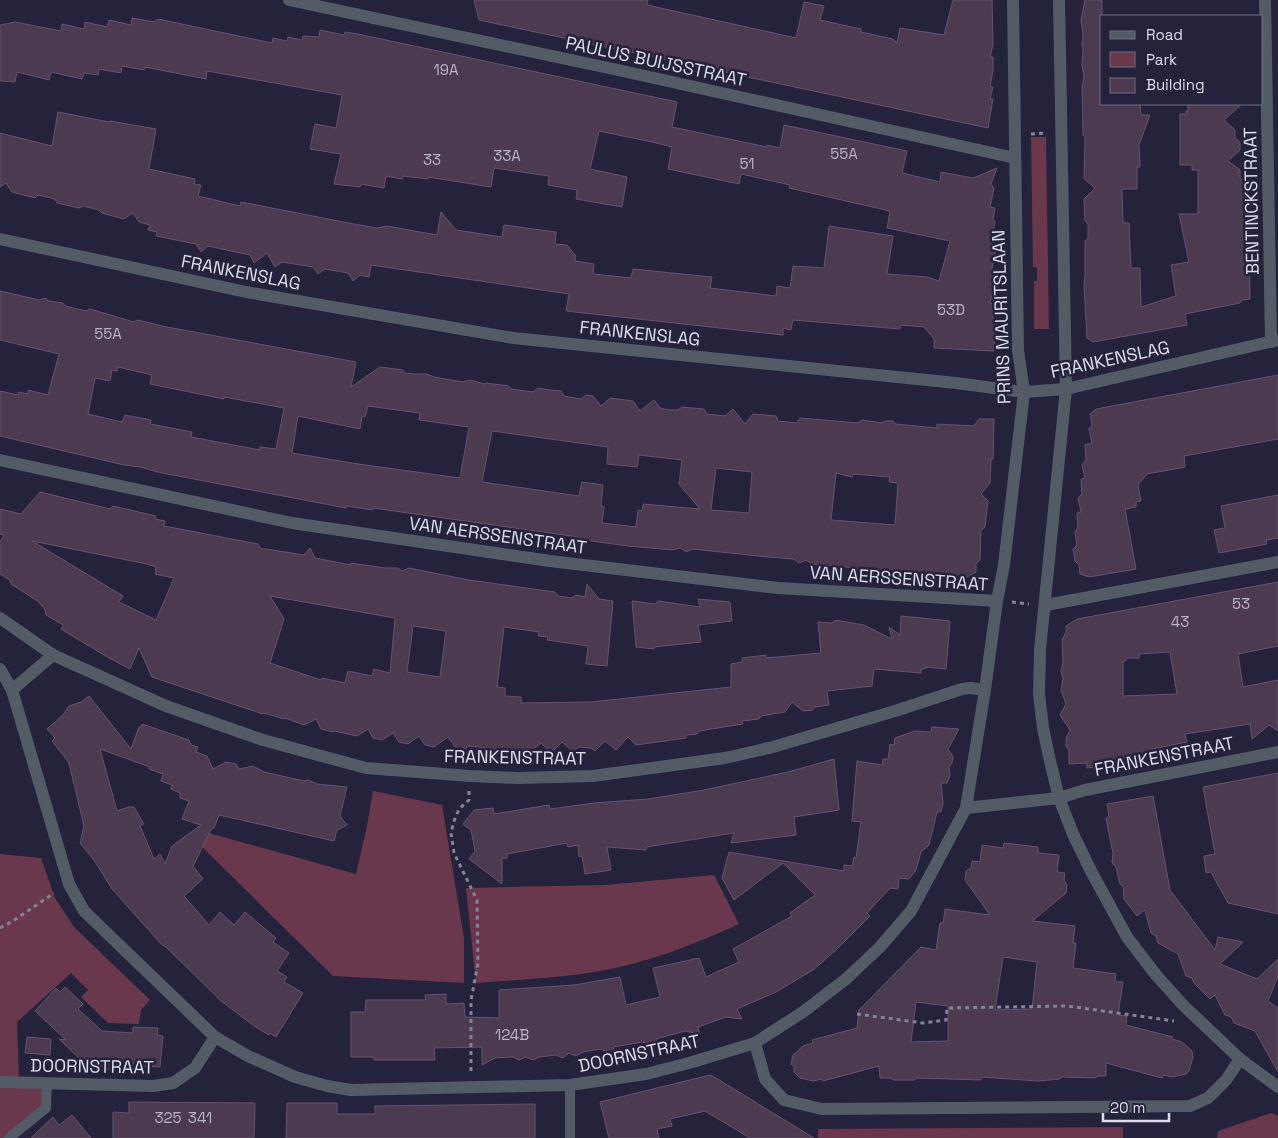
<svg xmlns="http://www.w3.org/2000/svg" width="1278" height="1138" viewBox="0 0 1278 1138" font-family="'Space Grotesk',sans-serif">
<rect width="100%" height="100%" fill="#25233c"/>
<g fill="#69384d">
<polygon points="1031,137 1046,137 1049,329 1034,329 1034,281 1037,281 1037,267 1033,267"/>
<polygon points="373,791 442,805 464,938 464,983 333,976 195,840 198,830 356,874 367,826"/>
<polygon points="0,854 41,858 55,898 74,927 150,1000 141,1010 139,1024 108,1023 81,997 88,990 71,973 17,1022 19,1082 0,1081"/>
<path d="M714 875 739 924C693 945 645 964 595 972 556 978 516 980 476 983L466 888 605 885Z"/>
<polygon points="0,1082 47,1083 46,1108 9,1138 0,1138"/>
<polygon points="1271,1113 1278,1116 1278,1138 1217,1138 1218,1131"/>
<polygon points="1123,1127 1123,1138 818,1138 818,1129"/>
</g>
<g fill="#4c3a51" stroke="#67546c" fill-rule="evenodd">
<polygon points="474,0 648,0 647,5 796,38 804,2 824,6 820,20 861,29 861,32 893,39 897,43 900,28 944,35 953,0 992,0 993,45 990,57 993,57 993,71 990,86 993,87 990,99 993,99 988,128 479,20"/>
<polygon points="1085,0 1102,0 1102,104 1140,104 1141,115 1150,115 1139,145 1140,167 1137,167 1137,189 1122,189 1123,223 1129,223 1131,268 1140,268 1141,307 1176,296 1171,265 1189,262 1179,214 1198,214 1198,170 1192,170 1192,165 1180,165 1180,114 1186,114 1186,111 1188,111 1188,104 1242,104 1224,120 1235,130 1235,137 1240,143 1240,150 1228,161 1240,170 1240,178 1245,183 1246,207 1249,210 1250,299 1242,300 1240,303 1185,314 1187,325 1093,342 1087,338 1084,286 1085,275 1085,241 1088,238 1088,224 1085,221 1084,199 1095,188 1084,179 1085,137 1083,135 1082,87 1084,78 1082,65 1083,49 1082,43 1083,35 1081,20"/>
<polygon points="132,18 154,22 158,19 272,43 273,38 287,41 288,37 302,40 303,36 319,37 320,30 344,35 345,32 358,34 677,102 672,127 767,147 767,145 780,148 784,125 907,151 902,173 940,182 941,172 973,178 997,168 991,184 994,188 990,207 995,208 993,219 995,222 991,241 995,242 994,249 996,250 991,273 996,279 990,302 993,305 993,318 996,322 994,351 934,348 934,339 924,327 900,325 900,329 793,320 791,330 783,328 783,335 566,311 569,294 371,265 369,277 360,275 353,281 348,273 325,269 318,274 313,267 282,262 275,267 267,253 254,263 250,255 208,246 201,252 196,244 156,236 157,232 148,230 150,225 139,222 133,213 124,219 102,213 99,210 83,206 79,208 57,203 55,199 38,195 35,198 12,192 6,183 0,187 0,133 52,146 58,112 109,122 110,121 156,129 149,169 195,179 194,184 201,185 198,196 240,206 241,202 354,224 377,228 387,226 437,235 441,212 456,230 502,237 504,225 556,232 555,244 567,245 576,256 575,261 594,264 593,274 631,278 633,269 712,277 710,288 776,296 777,286 790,288 793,266 824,268 829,226 893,236 887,274 928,277 939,281 950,241 887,228 890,211 789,188 790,185 741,174 739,184 668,169 672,147 652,142 599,131 590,169 627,177 622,207 576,199 577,190 548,185 549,176 494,168 491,187 428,177 428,179 403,176 402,179 386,176 384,188 361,184 360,187 334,184 341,154 310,149 315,124 336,128 342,95 207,71 206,79 145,67 144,70 122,66 121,73 99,69 98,75 84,73 82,79 51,72 49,80 17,72 15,82 0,81 0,25 15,22 61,31 62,24 84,29 85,22 107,27 109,20 131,25"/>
<path d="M0 291 39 300 46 298 48 301 63 303 65 306 86 311 90 309 134 322 138 320 162 326 356 362 351 387 380 367 403 370 405 373 413 374H427L434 377 462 382 470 380 484 384 486 383 509 386 511 389 518 390 533 392 538 388 550 390 561 391 564 396 581 399 586 395 593 396 601 406 610 398 633 401 640 411 654 400 660 408 669 410H678L682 407 704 409 707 414 725 416 733 409 745 424 753 414 776 416 778 421 797 423 800 418 858 423 862 420 882 423 885 421H893L895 424 937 428V424L974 426 979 419H994L993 459H991L990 483 981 494 988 501 985 527 981 531 980 560 976 564V572L964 579 857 573V568L812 564 806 560 799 563 794 559 768 557 692 549 687 552 680 548 673 550 628 546 577 539 578 537 373 508V510L346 506V508L157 472 141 467 124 465 0 436V391L18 395 19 392 28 394V390L48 395 59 354 0 340ZM118 367 152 375 150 384 224 399V397L284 408 276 449 260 447V450L191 437 192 432 150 424 151 420 125 415 122 422 88 414 95 378 110 381 112 370 117 371ZM368 406 420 413 419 420 469 427 460 478 358 464 292 453 298 416 360 429 362 416 365 417ZM492 431 608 447 607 464 637 467 639 455 682 460 679 484 700 509 643 504 642 511 638 510 636 527 602 523 604 507 601 506 603 485 582 482 579 496 482 482ZM716 468 752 472 749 513 711 510ZM836 473 852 477 853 474 890 477 889 482 898 483 895 525 831 520Z"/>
<polygon points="1278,375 1278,439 1184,456 1185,467 1147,474 1138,485 1141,501 1136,502 1136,507 1125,509 1136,569 1089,577 1080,574 1079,565 1075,561 1073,549 1077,545 1075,532 1078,528 1077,513 1081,512 1078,498 1082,494 1081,479 1085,478 1082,465 1086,460 1085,445 1092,443 1089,429 1092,425 1090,414 1096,409"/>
<path d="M40 492 110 509 113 506 156 516 155 519 165 521 164 526 258 544 260 548 304 555 310 548 315 558 351 565V563L385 568H398L402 571 409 568 469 580 555 592 558 596 572 598 576 595 585 597 587 584 599 599 613 601 607 666 586 664 588 646 547 640 548 637 538 636 539 632 504 627 497 687 505 688V696L521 697V703L591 702 731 687V664L742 662V658L766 655V658L821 653 818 622 832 623 835 620 864 625 892 639 889 627 900 635 901 616 950 621 946 669 925 667V669H921V673L874 669 872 686 827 691 829 705 815 707 813 710 803 711 792 702 785 712 761 716 759 719 742 721 743 724 699 731 697 734 686 735V738L636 745 628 737 616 750 605 741 595 751 591 748 578 747 573 752 562 742 551 753 541 743 532 750H501L469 746 465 749 456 748 448 737 434 747 425 745 419 736 408 744 399 742 393 733 382 740 373 738 368 729 357 736 334 731 333 732 321 729 316 719 304 725 285 718 284 719 264 713 263 714 152 677 139 648 130 669 104 655 61 629 63 625 46 615 45 610 39 602 11 584 10 580 0 574V542L4 535 0 534V509L21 514ZM32 541 147 564 156 567 155 574 174 578 156 620 119 602 123 596ZM270 596 395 618 390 673 374 669 372 676 348 671 345 683 322 678 321 680 270 663 284 619ZM413 626 446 631 440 677 407 672Z"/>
<polygon points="1278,495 1278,538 1266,540 1267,544 1219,553 1214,530 1225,528 1221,506"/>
<path d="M1278 582V646L1238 654 1243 687 1278 680V731L1269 725 1252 739 1250 724 1185 734 1187 742 1152 749 1153 756 1097 767 1087 768V763L1069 764V750L1066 746V738L1070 730 1060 715 1066 704 1061 690 1063 679 1061 671 1063 663 1062 640 1066 632V626L1077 619ZM1170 652 1177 694 1123 696V661H1126V658H1139V654Z"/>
<polygon points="698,599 730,602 732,621 698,625 701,642 654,647 654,649 636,647 632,601 655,604 658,601 700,607"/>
<path d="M89 696 131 749 139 727H141L142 724 189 740 191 745 198 747 196 752 207 756 213 769 226 762 236 764 239 769 253 766 264 772 304 781 308 780 317 784 347 787 340 816 347 825 337 830 334 841 219 815 214 828H212L193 866 203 879 184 896 209 925 220 912 234 925 245 912 276 938 273 942 289 953 277 971 287 977 284 982 303 993 276 1037 270 1033 269 1035 254 1026 220 1000 164 945 163 946 112 889 94 860 80 843 84 826 69 763 52 741 55 738 47 729 63 715 69 706 81 702ZM100 749 150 767 149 769 163 774 161 781 172 785 171 789 180 793V798L189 801 182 819 201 825 172 846 165 864 160 854 154 859 140 826 144 824 134 807H128L117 811Z"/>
<polygon points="932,727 959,729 948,749 953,757 952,763 949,767 950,775 947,783 941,783 943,803 941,812 937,812 929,845 921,852 916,870 909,879 899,878 898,889 890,888 867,913 870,916 836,950 813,970 776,992 737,1009 742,1019 726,1017 698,1027 700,1034 685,1031 656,1039 658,1046 643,1042 613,1047 615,1054 600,1049 583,1052 576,1056 569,1053 563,1058 556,1055 539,1057 533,1060 526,1057 519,1060 513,1057 495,1058 482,1065 482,1047 434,1048 435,1060 374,1060 374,1057 351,1057 351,1012 365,1012 366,1000 426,1000 425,995 446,994 446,1004 464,1003 465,1017 499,1018 499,990 574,985 620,977 626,1005 660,997 653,968 699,958 706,977 739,962 733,949 792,916 790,913 815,895 783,863 734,900 722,878 729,852 844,871 844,865 852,866 854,857 856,858 861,822 852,821 857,761 882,765 883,759 888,759 890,744 894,745 895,738 915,731 931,732"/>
<polygon points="834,759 839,810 794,817 796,835 731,843 734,833 646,847 646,850 607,847 611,870 585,874 582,856 579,857 578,845 568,847 567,843 507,854 507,858 502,858 502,884 469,859 475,851 471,830 463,824 474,810 493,808 494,814 549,805 550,809 594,803 648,799 704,790 788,772"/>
<polygon points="1278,773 1278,914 1228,903 1211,872 1206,873 1204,856 1215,854 1203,787"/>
<polygon points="1153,796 1170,890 1215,950 1218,937 1243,942 1220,964 1257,979 1278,959 1278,976 1268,1001 1278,1008 1278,1072 1255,1031 1234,1023 1231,1017 1225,1015 1215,995 1210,999 1194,983 1192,978 1186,976 1178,954 1158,943 1156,936 1151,933 1145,910 1137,916 1124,899 1123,886 1120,884 1116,867 1112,863 1113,853 1106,819 1109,815 1107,804"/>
<path d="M1004 843 1038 847V853L1059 855 1057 872 1065 873 1064 880 1067 885 1066 893 1032 921 1075 926 1073 943H1076L1073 968 1116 974 1115 982H1123L1118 1015 1127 1016 1126 1025 1173 1037 1172 1039 1182 1042 1192 1051 1193 1057 1189 1071 1186 1074 1172 1077 1163 1075 1162 1078 1106 1063V1076H1098L1095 1078 1062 1077 1060 1079 1038 1081 981 1077V1080L916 1078 915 1080H893L891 1078H880L879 1066 823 1081 822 1079 813 1081 800 1078 794 1072V1067L791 1064 793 1055 803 1046 813 1043 812 1040 857 1028 859 1010 921 947 936 950 940 923H943L945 909 990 915 965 880 966 871 971 868 972 861 980 862 982 845 1003 848ZM1003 957 1037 962 1032 1009 995 1010ZM916 1002 948 1006V1041L911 1042Z"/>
<polygon points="65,987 83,1004 78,1009 102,1031 133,1033 133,1027 158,1028 157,1035 163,1036 160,1067 140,1066 140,1068 129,1068 129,1070 107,1069 107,1067 98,1067 90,1059 79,1058 59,1039 66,1040 35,1011 56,988 60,992"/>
<polygon points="27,1037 51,1039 50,1055 25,1053"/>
<polygon points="710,1075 716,1078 814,1138 750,1138 705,1111 670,1119 672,1126 657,1129 659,1138 609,1138 600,1102"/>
<polygon points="129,1102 255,1103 254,1138 113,1138 113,1112 129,1113"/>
<polygon points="287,1103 337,1103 337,1114 375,1114 375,1106 535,1104 535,1138 286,1138"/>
<polygon points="72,1115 91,1138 31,1138 53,1117 59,1125"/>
</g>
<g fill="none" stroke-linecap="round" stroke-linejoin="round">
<g stroke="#848397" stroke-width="3" stroke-dasharray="4 4" stroke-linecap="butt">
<polyline points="1031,134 1045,133"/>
<polyline points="1012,602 1029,604"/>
<polyline points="469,791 469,800 459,809 454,821 451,833 454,853 477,900 478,963 471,1000 471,1071"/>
<polyline points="0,928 13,921 54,893"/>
<polyline points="857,1014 923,1023 946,1020 947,1008 1068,1006 1174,1021"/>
</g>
<g stroke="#535c66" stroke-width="10">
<polyline points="9,1138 46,1108 47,1083"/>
<polyline points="570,1138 570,1085"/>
</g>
<g stroke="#535c66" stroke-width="12">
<polyline points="289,0 618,70 1015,158"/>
<polyline points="1059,0 1066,389 1040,650 1039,694 1043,728 1050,761 1059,798 1073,834 1092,873 1127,937 1156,975 1183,1005 1240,1059 1278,1087"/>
<polyline points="1265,0 1271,342"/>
<polyline points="0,239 246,292 513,338 956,383 1024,392 1066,389 1278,340"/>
<polyline points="0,460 292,523 550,561 778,588 997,601"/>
<polyline points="1046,605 1278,562"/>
<polyline points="0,618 53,655 166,706 263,740 366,768 470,776 518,778 593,776 725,758 773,747 895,711 962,689 971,688 985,690"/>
<polyline points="0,669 12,690 69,884 84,911 215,1037 248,1056 295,1077 327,1086 351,1090 570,1085 646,1074 689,1063 755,1043 803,1012 846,979 880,947 911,911 966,808 1059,798 1085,790 1278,752"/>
<polyline points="12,690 53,655"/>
<polyline points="966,808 985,690 997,601 1004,565 1024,392 1018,350 1013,0"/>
<polyline points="755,1043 765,1079 784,1100 822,1109 1190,1106 1208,1098 1226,1080 1240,1059"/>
<polyline points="0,1082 153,1086 173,1083 195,1068 215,1037"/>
</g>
</g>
<g text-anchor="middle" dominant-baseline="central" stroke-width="5" stroke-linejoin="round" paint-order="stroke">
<g font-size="15" fill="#b9b4c6">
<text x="446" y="69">19A</text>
<text x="844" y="153">55A</text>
<text x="507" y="155">33A</text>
<text x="432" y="159">33</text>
<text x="747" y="163">51</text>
<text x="951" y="309">53D</text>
<text x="108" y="333">55A</text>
<text x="1241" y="603">53</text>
<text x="1180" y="621">43</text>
<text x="512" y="1034">124B</text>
<text x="168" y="1117">325</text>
<text x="200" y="1117">341</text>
</g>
<g font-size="18" fill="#dddded" stroke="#25233c">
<text transform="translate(656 61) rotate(12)">PAULUS BUIJSSTRAAT</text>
<text transform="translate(1251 201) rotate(-91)">BENTINCKSTRAAT</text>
<text transform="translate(241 272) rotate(11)">FRANKENSLAG</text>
<text transform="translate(1001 317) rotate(-92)">PRINS MAURITSLAAN</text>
<text transform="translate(640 333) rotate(6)">FRANKENSLAG</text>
<text transform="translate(1110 359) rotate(-12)">FRANKENSLAG</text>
<text transform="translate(498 535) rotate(8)">VAN AERSSENSTRAAT</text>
<text transform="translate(899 578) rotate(4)">VAN AERSSENSTRAAT</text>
<text transform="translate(1164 756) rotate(-11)">FRANKENSTRAAT</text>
<text transform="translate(515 757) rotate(1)">FRANKENSTRAAT</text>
<text transform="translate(639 1053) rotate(-12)">DOORNSTRAAT</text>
<text transform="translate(92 1066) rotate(1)">DOORNSTRAAT</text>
</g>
</g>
<rect x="1100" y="15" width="162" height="90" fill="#25233c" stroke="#6f6d83"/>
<rect x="1110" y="31" width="25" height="8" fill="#535c66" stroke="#6f6d83"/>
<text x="1146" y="40" font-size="15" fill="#dddded">Road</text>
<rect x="1110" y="52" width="25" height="15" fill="#69384d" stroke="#6f6d83"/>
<text x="1146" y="65" font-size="15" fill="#dddded">Park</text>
<rect x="1110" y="78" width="25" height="15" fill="#4c3a51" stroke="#6f6d83"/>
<text x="1146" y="90" font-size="15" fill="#dddded">Building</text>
<path d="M1103 1113v8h66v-8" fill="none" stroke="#dddded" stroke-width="2.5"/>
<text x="1110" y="1113" font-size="15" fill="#dddded" stroke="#25233c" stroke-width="4" paint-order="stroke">20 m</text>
</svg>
